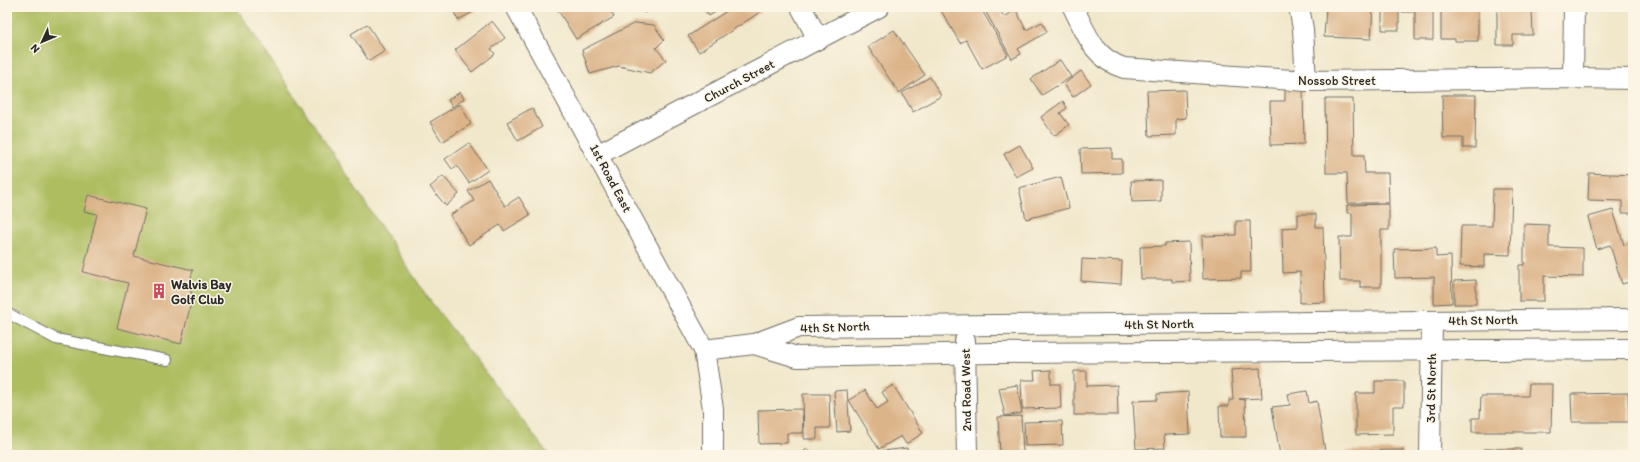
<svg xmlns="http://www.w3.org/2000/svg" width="1640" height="462" viewBox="0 0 1640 462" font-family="Itim,sans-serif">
<rect width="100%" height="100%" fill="#fcf5e5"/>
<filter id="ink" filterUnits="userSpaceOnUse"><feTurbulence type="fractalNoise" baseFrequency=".025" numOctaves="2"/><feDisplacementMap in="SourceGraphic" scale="8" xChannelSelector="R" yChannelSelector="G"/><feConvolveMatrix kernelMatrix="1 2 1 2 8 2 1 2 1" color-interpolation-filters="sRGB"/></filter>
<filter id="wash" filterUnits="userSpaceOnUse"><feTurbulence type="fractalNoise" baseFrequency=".012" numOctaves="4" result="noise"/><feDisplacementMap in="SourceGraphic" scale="16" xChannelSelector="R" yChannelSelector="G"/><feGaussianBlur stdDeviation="0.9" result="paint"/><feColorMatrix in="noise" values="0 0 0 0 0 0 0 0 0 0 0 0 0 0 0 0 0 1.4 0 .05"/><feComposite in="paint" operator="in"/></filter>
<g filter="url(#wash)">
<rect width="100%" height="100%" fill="#f1e8cc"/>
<polygon fill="#adbd60" stroke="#6c7446" points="7,7 236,7 428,298 549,455 7,455"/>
<g id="blocks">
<g fill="#dcb489">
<polygon points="451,7 475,7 477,10 458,20"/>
<polygon points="556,7 608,7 614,17 576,39"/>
<polygon points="641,7 655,7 644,13"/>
<polygon points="703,7 724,7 709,16"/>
<polygon points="733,7 757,7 760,12 699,52 688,36"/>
<polygon points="939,7 980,7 1008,55 982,69 966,40 960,43"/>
<polygon points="983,7 998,7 1004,17 1016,10 1026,30 1042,22 1047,32 1018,49 1021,54 1012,59"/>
<polygon points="1326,7 1373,7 1371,39 1324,37"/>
<polygon points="1382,7 1433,7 1433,40 1415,40 1415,12 1399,12 1399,30 1382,30"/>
<polygon points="1441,7 1478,7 1478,41 1455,41 1455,39 1441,39"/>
<polygon points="1497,7 1532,8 1533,35 1513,35 1513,45 1497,45"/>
<polygon points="492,21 505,38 491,49 495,54 472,72 455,50"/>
<polygon points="635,23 654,25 664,40 656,48 666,60 650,73 619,66 590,74 582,50"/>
<polygon points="367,24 385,51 369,61 351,34"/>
<polygon points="894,30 925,75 899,93 868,47"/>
<polygon points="1060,60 1071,77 1042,95 1031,79"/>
<polygon points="1081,71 1091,84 1073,97 1064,84"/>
<polygon points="930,77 941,96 913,112 902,93"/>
<polygon points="1285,89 1303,89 1304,144 1271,145 1270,101 1285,101"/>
<polygon points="1185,90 1186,118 1176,119 1176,135 1149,136 1147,91"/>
<polygon points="460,92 464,99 452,107 448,100"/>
<polygon points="1442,95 1476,95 1475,148 1463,148 1463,138 1443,138"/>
<polygon points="1325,99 1353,99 1354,155 1364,155 1365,173 1388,173 1389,203 1348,203 1347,173 1326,173"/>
<polygon points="1063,101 1067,108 1060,113 1069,125 1054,136 1041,117"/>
<polygon points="460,104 471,124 442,142 430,122"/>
<polygon points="532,108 542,127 518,141 507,122"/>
<polygon points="469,143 488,170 469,183 457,166 452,169 445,159"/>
<polygon points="1020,145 1033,168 1016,177 1004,154"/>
<polygon points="1112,148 1112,159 1122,159 1122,173 1081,174 1080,149"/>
<polygon points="1589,173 1633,175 1633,213 1622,213 1622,201 1588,200"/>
<polygon points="443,176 459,194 446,206 430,187"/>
<polygon points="1061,177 1069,208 1026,219 1019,188"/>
<polygon points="488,179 505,206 519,197 530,215 504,231 500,225 469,245 450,215 474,201 468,191"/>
<polygon points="1161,180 1161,201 1132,202 1131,181"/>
<polygon points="1493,189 1512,189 1510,255 1484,254 1484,267 1460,266 1461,226 1492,226"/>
<polygon points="88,195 146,209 134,256 193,270 190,282 192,299 181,344 117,328 128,283 83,272 97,214 84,211"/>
<polygon points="1389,204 1389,230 1381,230 1381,287 1360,287 1360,281 1340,281 1339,237 1352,237 1352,213 1347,213 1347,205"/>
<polygon points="1613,210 1624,245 1631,243 1633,251 1633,281 1622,284 1610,245 1597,249 1588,217"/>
<polygon points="1298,214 1316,214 1316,227 1323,227 1325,302 1300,303 1300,272 1283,273 1282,228 1298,227"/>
<polygon points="1236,221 1250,221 1251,272 1241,272 1241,278 1203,279 1202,236 1236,235"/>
<polygon points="1524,224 1549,225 1549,247 1583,248 1583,277 1544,276 1544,301 1519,301 1519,265 1524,265"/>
<polygon points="1189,242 1190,281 1172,282 1172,279 1141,279 1140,247 1165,246 1165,243"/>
<polygon points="1436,248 1436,257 1451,256 1452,303 1434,304 1434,277 1395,278 1394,249"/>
<polygon points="1082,259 1122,261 1121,284 1081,281"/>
<polygon points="1476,280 1476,304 1454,304 1454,281"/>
<polygon points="1260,368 1262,398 1239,399 1245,400 1246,437 1220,437 1219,406 1229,406 1229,400 1233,400 1231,370"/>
<polygon points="1051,370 1051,384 1060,384 1061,408 1022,409 1021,380 1035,380 1034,371"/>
<polygon points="1074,371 1087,371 1087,386 1117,385 1118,415 1074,415"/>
<polygon points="1375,381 1404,381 1404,406 1393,406 1393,434 1356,435 1356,393 1375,393"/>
<polygon points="1529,384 1552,384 1551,432 1472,432 1472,418 1480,418 1481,396 1528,396"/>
<polygon points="893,385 923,433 906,444 901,436 879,449 849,400 865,390 877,409 888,402 882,392"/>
<polygon points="1017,385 1022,413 1005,416 999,388"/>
<polygon points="847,390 850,431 837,432 834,391"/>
<polygon points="1307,391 1309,403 1317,401 1325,451 1280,455 1272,407 1290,405 1288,394"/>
<polygon points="1188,392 1190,434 1164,435 1165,448 1136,449 1133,401 1157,400 1157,394"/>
<polygon points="1628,393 1629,422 1572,422 1571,394"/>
<polygon points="803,394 829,394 830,428 817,428 817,439 804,439"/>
<polygon points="802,409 803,433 787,433 787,443 759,444 758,410"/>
<polygon points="1021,416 1023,452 1000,454 998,417"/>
<polygon points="1062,421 1063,445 1025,446 1024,422"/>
<polygon points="907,448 908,455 884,455 883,451"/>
<polygon points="807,449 812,455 799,455"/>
<rect x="1484" y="449" width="37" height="6"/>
<polygon points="1403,450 1403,455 1346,455 1346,451"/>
<polygon points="1122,452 1122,455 1107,455 1107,453"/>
</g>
</g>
</g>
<g filter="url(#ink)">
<use href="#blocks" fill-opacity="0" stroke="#706d63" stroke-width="1"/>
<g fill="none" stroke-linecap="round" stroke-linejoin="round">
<defs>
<polyline id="service" points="7,313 56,339 167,360"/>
<g id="minor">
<polyline points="516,7 704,350 713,409 713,455"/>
<polyline points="801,7 818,39"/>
<path d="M1073 7C1086 33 1094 59 1124 68L1306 81 1573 78 1633 79"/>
<polyline points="1299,7 1303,29 1306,81"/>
<polyline points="1573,78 1574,7"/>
<polyline points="599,154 879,7"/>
<polyline points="965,341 967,455"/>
<polyline points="754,344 797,357 992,353 1633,349"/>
<polyline points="704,350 754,344 799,327 1633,319"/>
<polyline points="1430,455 1432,321"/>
</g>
</defs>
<use href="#service" stroke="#706d63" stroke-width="12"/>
<use href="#minor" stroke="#706d63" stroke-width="22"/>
<use href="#service" stroke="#fff" stroke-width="10"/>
<use href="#minor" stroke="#fff" stroke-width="20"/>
</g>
</g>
<defs>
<symbol id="building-bare" viewBox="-9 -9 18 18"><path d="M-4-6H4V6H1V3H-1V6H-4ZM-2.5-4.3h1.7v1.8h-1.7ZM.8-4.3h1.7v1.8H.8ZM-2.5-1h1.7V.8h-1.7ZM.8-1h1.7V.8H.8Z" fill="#d1495b" stroke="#fcf5e5" stroke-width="2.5" paint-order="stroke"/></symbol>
</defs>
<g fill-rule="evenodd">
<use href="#building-bare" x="148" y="280" width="22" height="22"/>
</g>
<g text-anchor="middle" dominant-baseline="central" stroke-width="3" stroke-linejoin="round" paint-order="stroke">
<g font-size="13" fill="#2b2b2b" stroke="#fcf5e5">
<text x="1337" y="80">Nossob Street</text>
<text transform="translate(739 81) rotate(-28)">Church Street</text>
<text transform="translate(611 178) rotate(62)">1st Road East</text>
<text transform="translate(1483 320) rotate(-1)">4th St North</text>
<text transform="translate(1159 324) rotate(-1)">4th St North</text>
<text transform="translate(835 327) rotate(-2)">4th St North</text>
<text transform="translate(1431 388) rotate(-89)">3rd St North</text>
<text transform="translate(966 390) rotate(-91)">2nd Road West</text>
</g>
<g font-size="13" font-weight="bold" fill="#2b2b2b" stroke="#fcf5e5" text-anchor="start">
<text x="171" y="284">Walvis Bay<tspan x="171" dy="15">Golf Club</tspan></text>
</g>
</g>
<rect width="1640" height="462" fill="none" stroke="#fcf5e5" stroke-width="24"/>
<g transform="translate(42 42) rotate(226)" stroke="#fcf5e5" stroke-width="3" paint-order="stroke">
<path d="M0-3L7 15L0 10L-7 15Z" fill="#2b2b2b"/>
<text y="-6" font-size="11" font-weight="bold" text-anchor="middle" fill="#2b2b2b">N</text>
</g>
</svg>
